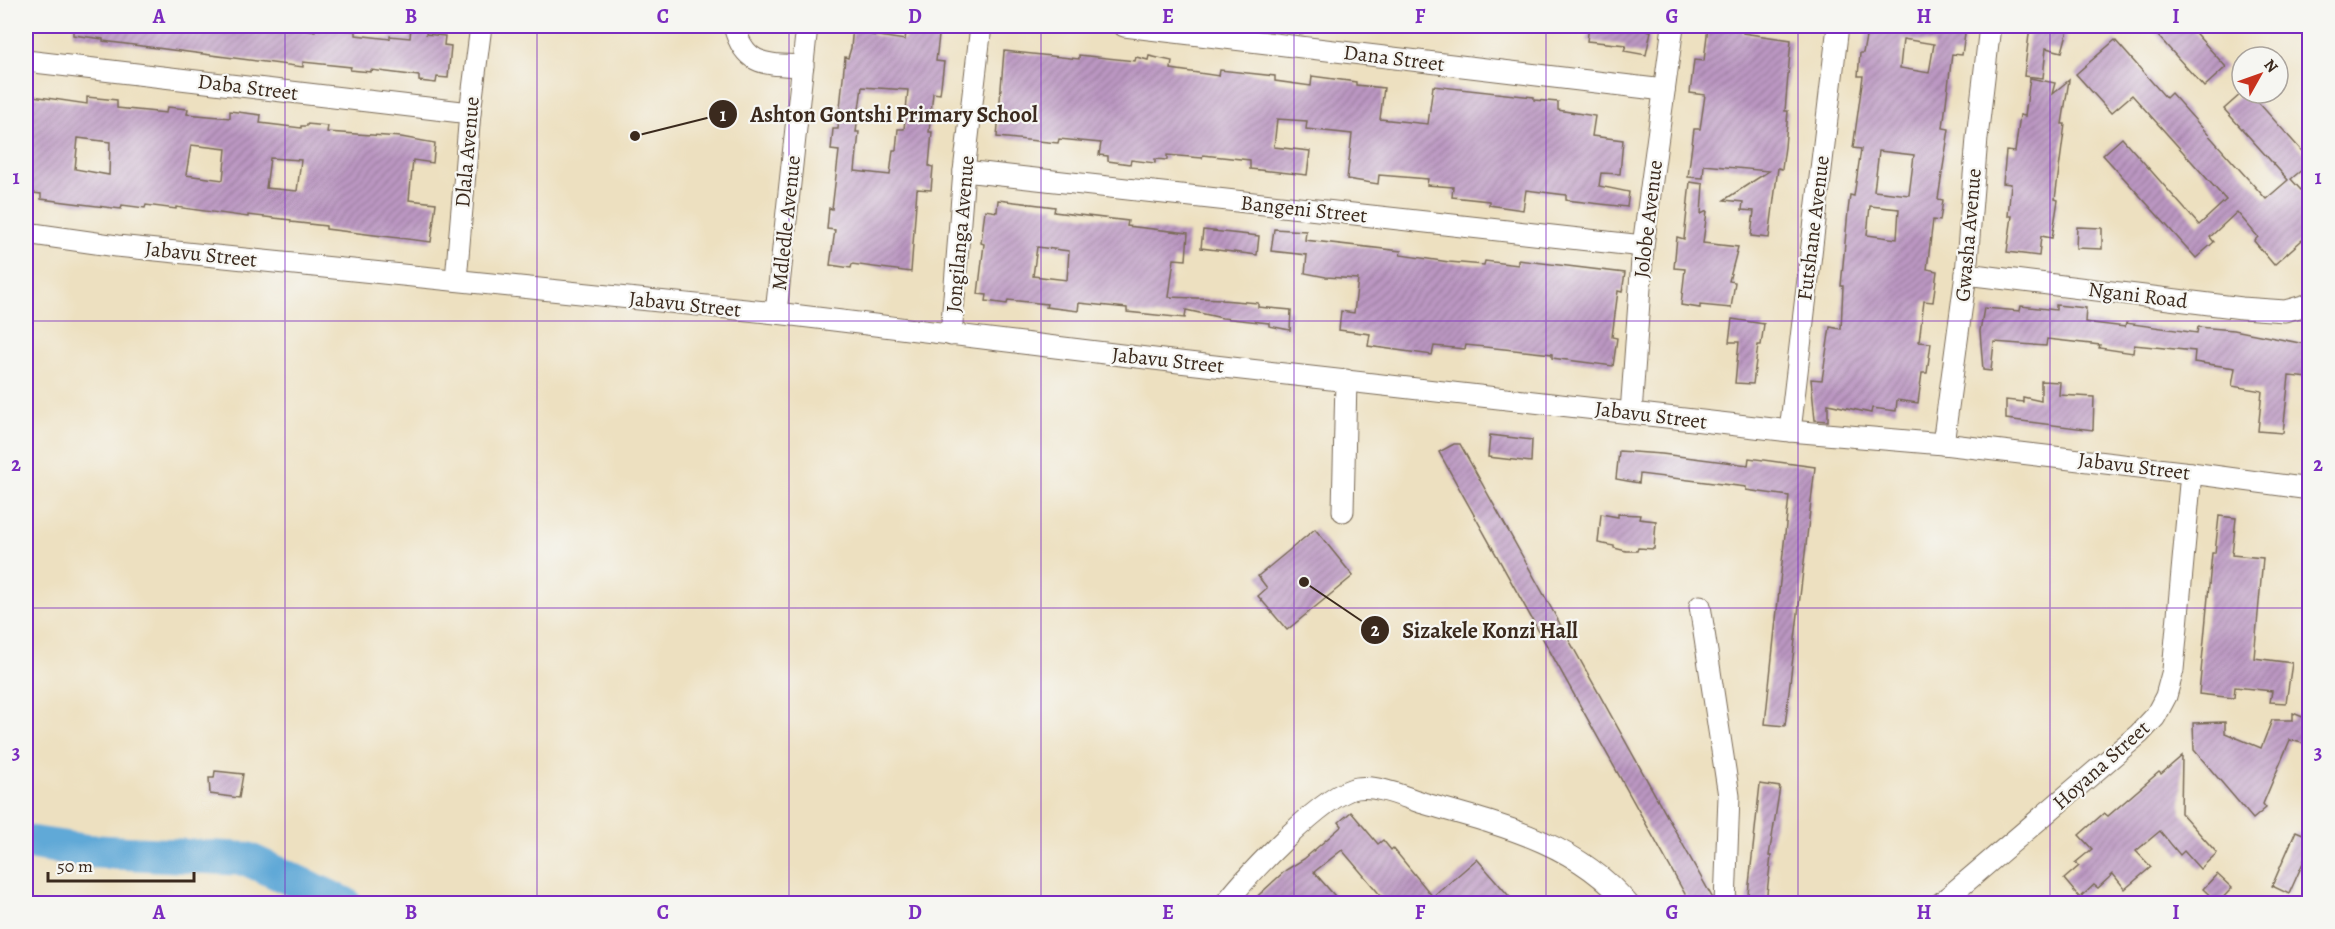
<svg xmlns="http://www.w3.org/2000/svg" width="2335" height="929" viewBox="0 0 2335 929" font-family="Alegreya,serif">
<defs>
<pattern id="building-hatch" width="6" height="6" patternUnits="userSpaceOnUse" patternTransform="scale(1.5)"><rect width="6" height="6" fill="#bb97c2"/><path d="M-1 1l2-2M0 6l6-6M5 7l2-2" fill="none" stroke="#997b9d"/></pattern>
</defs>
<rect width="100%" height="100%" fill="#f6f6f2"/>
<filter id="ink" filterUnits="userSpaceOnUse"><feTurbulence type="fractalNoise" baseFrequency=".0167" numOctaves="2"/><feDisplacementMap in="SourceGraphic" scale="12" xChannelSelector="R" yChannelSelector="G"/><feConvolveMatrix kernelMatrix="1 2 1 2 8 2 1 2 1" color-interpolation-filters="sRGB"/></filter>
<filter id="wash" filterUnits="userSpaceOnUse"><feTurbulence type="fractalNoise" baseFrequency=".008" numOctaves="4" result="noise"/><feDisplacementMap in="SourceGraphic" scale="24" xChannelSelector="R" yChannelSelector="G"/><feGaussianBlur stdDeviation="1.35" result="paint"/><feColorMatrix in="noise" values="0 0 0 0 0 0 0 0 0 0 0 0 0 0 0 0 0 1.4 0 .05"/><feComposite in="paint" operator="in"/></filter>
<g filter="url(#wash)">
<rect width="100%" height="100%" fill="#ede0c0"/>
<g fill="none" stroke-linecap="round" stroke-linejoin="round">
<polyline stroke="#60a9d7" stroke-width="34" points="26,842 87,851 247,859 345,904"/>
</g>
<g id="blocks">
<g fill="url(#building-hatch)" fill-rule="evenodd">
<polygon points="73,26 165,26 165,28 211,32 211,30 219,31 219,26 287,26 286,28 315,31 316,26 336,26 335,29 356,31 356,35 390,39 390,36 410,38 411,26 427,26 426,34 445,36 444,45 451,46 448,78 437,77 436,83 419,81 419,76 371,70 371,72 350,70 351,67 303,62 303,67 103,41 103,39 73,35"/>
<path d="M853 26H873L872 35 905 40 907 26 940 27 936 61 944 62 940 94 933 93 929 132H932L929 166 933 167 931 190 917 189 911 272 852 264 851 268 830 265 835 230 827 229 829 208 832 209 839 151 831 150 833 129H838L845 57 848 58 851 48ZM862 87 908 90 904 129H898L896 150H893L890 175 855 171 859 132H856Z"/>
<polygon points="1589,26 1623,26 1651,31 1646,55 1624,51 1626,45 1587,41"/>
<polygon points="1708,26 1743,26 1743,33 1791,40 1785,111 1788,111 1785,147 1782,169 1778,168 1769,238 1751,236 1754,211 1742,210 1743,202 1724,200 1769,171 1704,165 1703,178 1688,177 1694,129 1700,129 1705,95 1690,93 1694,60 1704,61"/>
<path d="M1868 26H1966L1962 55 1952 54 1943 128 1949 129 1938 199 1943 200 1940 221 1933 220 1927 269 1937 271 1933 302 1924 301 1919 342 1931 343 1927 373H1922L1918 403 1897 400 1896 411 1872 408 1871 413 1828 404V421L1815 420 1811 379 1822 380 1830 327 1841 329 1843 286H1841L1848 211 1850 195 1854 196 1861 149 1853 148 1863 76H1858L1860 53H1863ZM1903 39 1934 44 1929 73 1900 68ZM1879 151 1914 155 1909 195 1874 191ZM1870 206 1899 209 1897 239 1867 235Z"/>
<polygon points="2030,26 2069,26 2062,52 2046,48 2043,78 2024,76"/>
<polygon points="2149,26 2189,26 2226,67 2204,87"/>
<polygon points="2115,40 2166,98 2171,93 2266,199 2288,180 2224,109 2242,93 2250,93 2310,160 2310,163 2291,179 2310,200 2310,233 2274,265 2254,241 2258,237 2237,212 2210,237 2214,242 2196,258 2103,155 2122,138 2199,225 2226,200 2132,95 2111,113 2076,74"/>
<polygon points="1004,51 1079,59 1079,55 1135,61 1136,57 1148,60 1149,56 1172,61 1171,69 1219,76 1220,70 1275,76 1275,81 1311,86 1312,76 1356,82 1356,85 1384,88 1380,119 1428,124 1433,86 1534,97 1534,100 1558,102 1558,110 1595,116 1592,136 1623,140 1620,174 1601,173 1599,186 1629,192 1627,207 1566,200 1566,195 1526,190 1523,210 1489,205 1489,201 1452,197 1453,187 1427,185 1428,179 1379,175 1378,184 1347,179 1352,134 1306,129 1307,121 1277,119 1274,147 1310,151 1307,175 1250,169 1250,160 1203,155 1202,158 1167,155 1167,160 1155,159 1155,163 1131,160 1130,164 1108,161 1108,156 1099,155 1101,143 1059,139 1058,143 997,137"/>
<polygon points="2030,78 2055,83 2052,94 2069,80 2062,124 2065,124 2055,199 2058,200 2052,238 2041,236 2039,256 2007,252 2012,216 2008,216 2011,184 2003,183 2006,151 2015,152 2020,115 2025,116"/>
<path d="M26 95 87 104V97L117 100V108L166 113 167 107 188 109 187 114 230 118V111L261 115 260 123 301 128V126H307V124L328 126 327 132 401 137 435 143 433 163 413 160 409 200 436 203 431 242 326 229V226L291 222V220L248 215V217L176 207V209L146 205 145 208 122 205 121 209 41 199V194L26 192ZM78 138 110 142 109 175 75 169ZM191 145 226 149 223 180 186 175ZM270 158 301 160 297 191 266 188Z"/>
<polygon points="1690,182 1703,184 1701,214 1707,211 1703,243 1738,247 1729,281 1735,282 1731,308 1700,305 1700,308 1681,305 1685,269 1674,268 1677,237 1684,239"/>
<path d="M998 200 1055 207 1054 212 1128 221 1127 226 1188 233 1186 260 1174 259 1169 297 1222 299V300L1258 303V307L1291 310 1290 330 1269 326V323L1222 318 1186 310 1185 318 1127 312V308L1079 303 1078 311 1046 307 1047 304 1008 300 1007 304 986 301 987 295 978 294 984 244 981 243 985 210 997 212ZM1037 247 1069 251 1067 280 1033 276Z"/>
<polygon points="2077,227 2102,228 2102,249 2076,248"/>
<polygon points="1274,229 1306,231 1305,240 1401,251 1400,255 1449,262 1484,265 1485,261 1518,265 1518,260 1625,273 1622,292 1618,291 1612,337 1617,338 1613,366 1552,358 1552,354 1466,345 1465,349 1434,346 1432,355 1368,346 1370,334 1339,330 1341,311 1354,313 1358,279 1326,277 1305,273 1307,255 1271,251"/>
<polygon points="1203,230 1259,236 1257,255 1201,248"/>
<polygon points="2056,305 2086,308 2085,322 2125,327 2126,323 2197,333 2198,327 2234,330 2310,345 2310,378 2289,376 2283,433 2258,431 2262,391 2232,386 2235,368 2194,362 2195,351 2134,345 2133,353 2099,348 2100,345 2047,339 2046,346 1994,342 1991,371 1983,370 1980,331 1984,308 2020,311 2021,306 2056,310"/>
<polygon points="1732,319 1764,324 1761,345 1758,345 1753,384 1735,383 1739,342 1729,342"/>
<polygon points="2041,381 2060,382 2059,395 2094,397 2093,430 2006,419 2006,400 2023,402 2023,397 2041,401"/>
<polygon points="1490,435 1532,440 1531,462 1488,457"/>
<polygon points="1454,444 1460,444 1712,897 1712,903 1690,903 1439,452"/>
<polygon points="1619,451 1662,454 1748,465 1749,458 1815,467 1785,726 1765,724 1789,496 1746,490 1746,487 1640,474 1639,483 1616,479"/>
<polygon points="1601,514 1618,517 1618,514 1640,515 1639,519 1656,521 1654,549 1638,548 1637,551 1626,551 1614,548 1614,546 1598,543"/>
<polygon points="2219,516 2236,518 2232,555 2263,558 2254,658 2292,663 2286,703 2270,702 2272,691 2235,687 2234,698 2199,694 2212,553 2215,553"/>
<polygon points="1315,529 1353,576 1287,630 1258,596 1267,588 1258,576"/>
<polygon points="2293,713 2310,720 2310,745 2290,740 2263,804 2266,808 2253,819 2194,750 2193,723 2225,722 2225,733 2261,748 2272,720 2293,720"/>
<polygon points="2182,756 2181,813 2217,853 2200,869 2184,851 2180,855 2160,831 2136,851 2151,867 2125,889 2113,874 2098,888 2094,885 2080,898 2064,879 2079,866 2075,863 2092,849 2079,835 2104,813 2108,816 2159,772 2161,774"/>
<polygon points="215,771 243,774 239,798 210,794 209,778 214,778"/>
<polygon points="1760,784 1780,787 1769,856 1771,856 1766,903 1747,903"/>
<polygon points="1351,812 1378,844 1383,840 1391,850 1393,848 1433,897 1477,859 1515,903 1387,903 1342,850 1314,872 1341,903 1250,903 1286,870 1304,859 1342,826 1339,822"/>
<polygon points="2296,831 2310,837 2310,847 2289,894 2272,886"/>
<polygon points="2217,874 2232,888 2218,903 2203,889"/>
</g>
</g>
</g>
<g filter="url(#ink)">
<use href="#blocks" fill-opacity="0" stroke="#796a57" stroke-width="1.5"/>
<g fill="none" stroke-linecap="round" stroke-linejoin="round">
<defs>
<g id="minor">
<path d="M734 26C745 67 766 64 803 66"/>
<polyline points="1124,26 1664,90"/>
<polyline points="26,61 470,113"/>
<polyline points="964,171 1643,246"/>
<polyline points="26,233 117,246 776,313 1179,362 1790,431 1943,444 2191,473 2310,489"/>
<polyline points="1966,274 2242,308 2285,311 2310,304"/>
<polyline points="456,280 470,113 481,26"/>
<polyline points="776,313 807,26"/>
<polyline points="951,335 964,171 981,26"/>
<polyline points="1631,413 1643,246 1673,26"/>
<polyline points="1790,431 1838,26"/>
<polyline points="1943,444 1966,274 1977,138 1990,26"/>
<polyline points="1343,511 1346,380"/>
<polyline points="1700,606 1729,796 1725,904"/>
<path d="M1225 904C1247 876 1324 793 1357 788 1378 785 1404 797 1423 803 1497 824 1577 842 1628 904"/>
<polyline points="1940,904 2139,734 2155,717 2166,696 2173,670 2191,473"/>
</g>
</defs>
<use href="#minor" stroke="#796a57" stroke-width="23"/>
<use href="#minor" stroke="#fff" stroke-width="21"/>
</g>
</g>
<path fill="none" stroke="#7b2cbf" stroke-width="1.5" stroke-opacity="0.55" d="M285 26V904M537 26V904M789 26V904M1041 26V904M1294 26V904M1546 26V904M1798 26V904M2050 26V904M26 321H2310M26 608H2310"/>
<g text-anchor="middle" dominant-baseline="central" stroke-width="4.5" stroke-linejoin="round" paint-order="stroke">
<g font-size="21" fill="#3b2a1e" stroke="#f6f6f2">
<text transform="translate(1394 58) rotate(7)">Dana Street</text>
<text transform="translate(248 87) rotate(7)">Daba Street</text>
<text transform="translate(467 152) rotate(-85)">Dlala Avenue</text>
<text transform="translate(1304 209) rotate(6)">Bangeni Street</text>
<text transform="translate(1648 219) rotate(-83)">Jolobe Avenue</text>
<text transform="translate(786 223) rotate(-84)">Mdledle Avenue</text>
<text transform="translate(1813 228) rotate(-83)">Futshane Avenue</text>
<text transform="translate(960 234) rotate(-85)">Jongilanga Avenue</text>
<text transform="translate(1968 235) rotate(-85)">Gwasha Avenue</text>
<text transform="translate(201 254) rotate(6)">Jabavu Street</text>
<text transform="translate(2138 295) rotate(7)">Ngani Road</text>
<text transform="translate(685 304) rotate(6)">Jabavu Street</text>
<text transform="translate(1168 360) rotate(6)">Jabavu Street</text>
<text transform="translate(1651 415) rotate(7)">Jabavu Street</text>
<text transform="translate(2134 466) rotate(7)">Jabavu Street</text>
<text transform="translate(2101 765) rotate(-42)">Hoyana Street</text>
</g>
</g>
<path fill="none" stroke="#3b2a1e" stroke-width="2" d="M635 136L723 114M1304 582L1375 630"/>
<g fill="#3b2a1e" stroke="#f6f6f2" stroke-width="2">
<circle cx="635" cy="136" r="6"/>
<circle cx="1304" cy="582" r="6"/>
<circle cx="723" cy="114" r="15"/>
<circle cx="1375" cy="630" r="15"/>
</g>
<g font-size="18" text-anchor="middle" font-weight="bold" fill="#fff">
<text x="723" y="121">1</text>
<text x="1375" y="636">2</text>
</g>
<g font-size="22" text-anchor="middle" font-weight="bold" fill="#3b2a1e" stroke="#f6f6f2" stroke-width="4.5" stroke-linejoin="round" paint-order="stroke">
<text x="894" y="122">Ashton Gontshi Primary School</text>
<text x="1490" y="638">Sizakele Konzi Hall</text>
</g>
<rect width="2335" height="929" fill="none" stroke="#f6f6f2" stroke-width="66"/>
<g transform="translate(2260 75) rotate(50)"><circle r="28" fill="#f6f6f2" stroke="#aba49d" stroke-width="1.5"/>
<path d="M0-4.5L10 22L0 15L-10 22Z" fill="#c8321e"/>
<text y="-9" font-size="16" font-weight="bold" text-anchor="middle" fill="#3b2a1e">N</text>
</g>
<path d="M48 872v9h146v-9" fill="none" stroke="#3b2a1e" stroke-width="3"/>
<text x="57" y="872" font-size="18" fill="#3b2a1e" stroke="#f6f6f2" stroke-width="4.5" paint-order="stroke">50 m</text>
<rect x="33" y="33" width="2269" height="863" fill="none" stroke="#7b2cbf" stroke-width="2"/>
<g font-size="20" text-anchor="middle" font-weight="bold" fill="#7b2cbf">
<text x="159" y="23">A</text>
<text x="411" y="23">B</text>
<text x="663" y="23">C</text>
<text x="915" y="23">D</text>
<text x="1168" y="23">E</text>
<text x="1420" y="23">F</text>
<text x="1672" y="23">G</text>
<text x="1924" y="23">H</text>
<text x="2176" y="23">I</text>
<text x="16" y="184">1</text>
<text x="2318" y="184">1</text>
<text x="16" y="471">2</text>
<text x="2318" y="471">2</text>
<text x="16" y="759">3</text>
<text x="2318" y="759">3</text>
<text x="159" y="919">A</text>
<text x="411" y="919">B</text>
<text x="663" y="919">C</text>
<text x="915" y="919">D</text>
<text x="1168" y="919">E</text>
<text x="1420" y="919">F</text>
<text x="1672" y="919">G</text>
<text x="1924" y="919">H</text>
<text x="2176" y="919">I</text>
</g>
</svg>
